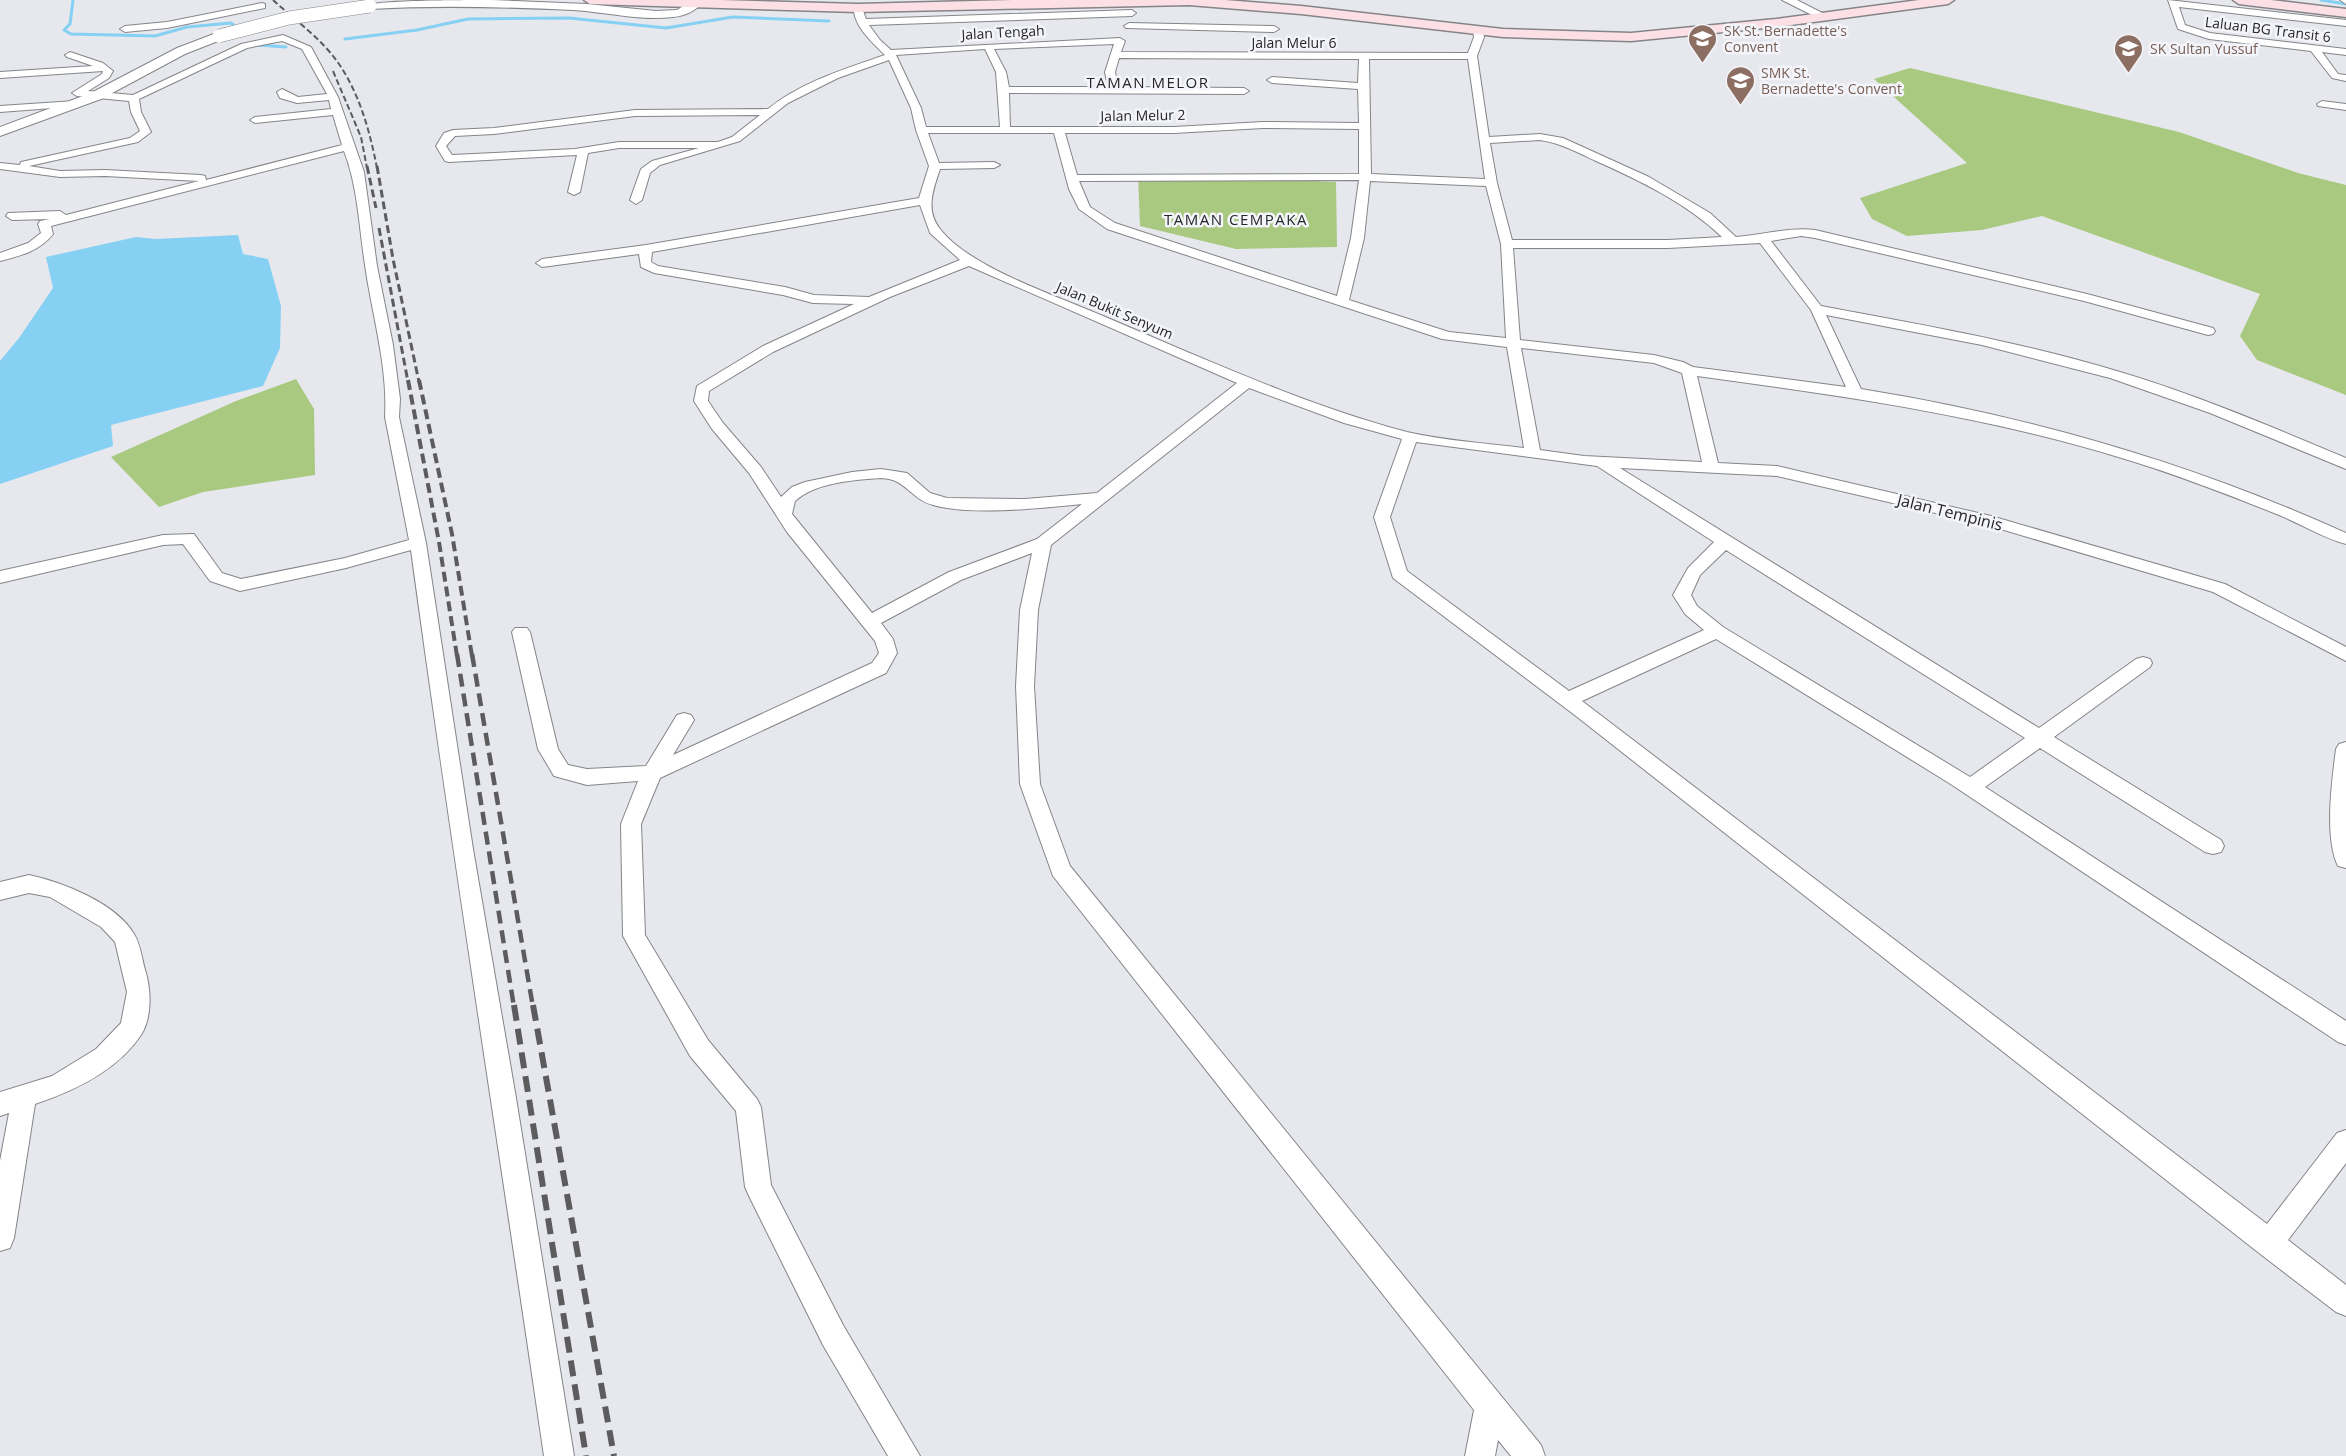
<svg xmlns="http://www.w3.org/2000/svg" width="2346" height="1456" viewBox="0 0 2346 1456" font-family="'Open Sans',sans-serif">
<rect width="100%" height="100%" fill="#e6e8ed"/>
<g fill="#a9c980">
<polygon points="1910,68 2179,132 2298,173 2346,185 2346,395 2257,360 2240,336 2260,294 2042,216 1982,230 1907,236 1872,219 1860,198 1967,163 1874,79"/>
<polygon points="1138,174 1336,182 1337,247 1236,249 1140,226"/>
<polygon points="296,379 314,409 315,475 203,492 159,507 111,457 236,401"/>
</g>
<polygon fill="#86d0f4" points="238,235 243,254 268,259 281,306 280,348 263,386 111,425 113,446 0,484 0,361 19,338 53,288 46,257 136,237 156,239"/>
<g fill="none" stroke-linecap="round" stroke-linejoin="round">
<g stroke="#86d0f4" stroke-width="3">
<polyline points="73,0 70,24 64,30 71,34 155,36 187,27 231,23 237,28 235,30"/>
<polyline points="2321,0 2346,4"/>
<polyline points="345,39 417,30 468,19 569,18 666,28 733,17 829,21"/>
<polyline points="258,45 286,47"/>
</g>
<defs>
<g id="minor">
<polygon points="2168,0 2346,20 2346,26 2179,7 2185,25 2210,33 2346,49 2346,55 2322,52 2338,74 2346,75 2346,81 2332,78 2311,51 2209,39 2178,29"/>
<polygon points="2340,0 2346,0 2346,4"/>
<polygon points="262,3 265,4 265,8 167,28 125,32 120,29 125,26 167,22"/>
<path d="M858 5 862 8 866 19 1132 10 1136 13 1132 16 869 25 880 40 891 50 1120 38 1125 41 1121 52 1468 53 1474 37 1473 31 1478 28 1483 31 1484 37 1477 56 1489 137 1540 134 1563 138 1649 177 1710 213 1736 237C1762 235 1789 227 1815 230L2087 294 2213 328 2215 331 2213 334 2208 335 2084 301 1815 238 1801 236 1771 241 1821 306C1922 325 2022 342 2120 372 2197 395 2272 427 2346 458V469L2210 413 2110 378 1982 345 1826 315 1861 389C2029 416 2191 463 2346 533V544C2323 538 2301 524 2279 515 2229 495 2178 475 2125 459 1982 415 1845 396 1697 376L1718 463 1777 466 1991 516 2225 584 2346 647V661L2213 592 1987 525 1777 476 1620 468 2039 728 2136 659 2143 657 2150 659 2152 663 2150 667 2054 737 2221 840 2224 846 2221 852 2213 854 2205 852 2040 748 1985 787 2346 1021V1045L2338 1042 1949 783 1716 639 1582 701 2267 1224 2337 1133 2346 1130V1163L2288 1240 2346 1285V1316L2336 1312 2259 1253 1576 716 1393 578 1374 517 1402 439 1344 423 1249 388 1051 545 1038 610 1034 686 1040 784 1070 866 1541 1445 1545 1456H1511L1498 1440 1495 1456H1465L1474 1410 1053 876 1020 784 1016 686 1020 610 1032 553 961 580 881 623 893 639 897 653 886 673 660 778 641 824 645 935 708 1040 757 1099 761 1107 771 1185 843 1325 920 1456H888L823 1345 749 1196 745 1187 736 1111 690 1056 623 936 621 824 638 781 587 785 554 776 538 749 512 632 515 628H527L530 632 558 749 568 765 587 769 646 766 677 715 684 713 691 715 694 720 673 755 872 663 879 653 875 641 787 532 749 473 712 429 694 401 697 386 763 346 854 304 813 303 783 295 654 273 641 267 639 254 542 267 536 263 542 259 646 245 919 198 929 166 916 130 911 108 889 60 838 78 788 103 740 141 660 165 650 173 642 200 636 204 630 200 641 169 652 161 699 148H619L588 153 580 192 574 195 568 192 577 155 449 162 445 161 436 146 444 133 453 130 494 128 635 110 768 109C801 82 845 69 885 55 874 44 853 26 854 8ZM1114 44 1105 72 1108 87H1009L1006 72 994 49ZM985 49 996 72 1000 127H926L921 108 896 55ZM1119 58 1359 59 1358 83 1272 77 1267 80 1272 83 1358 89 1359 123 1263 122 1174 127H1010L1009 93 1244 94 1249 91 1244 88 1118 87 1115 72ZM1369 59H1468L1485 179 1371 174ZM760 115 732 137 718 142H619L575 149 452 155 446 146 455 136 494 134 635 116ZM1263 128 1359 129V174L1077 175 1065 133H1174ZM928 133H1054L1069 189 1079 209 1107 229 1442 339 1507 347 1524 448C1486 443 1445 441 1407 432 1302 404 1203 358 1103 316 1058 296 970 268 940 229 925 210 933 190 940 169L994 168 1000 165 994 162 939 163ZM1540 140C1560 143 1577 152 1596 161 1641 181 1686 203 1722 237L1668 240H1512L1497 183 1490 143ZM1359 180 1351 238 1337 296 1115 223 1090 207 1079 181ZM1370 181 1486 186 1501 244 1506 338 1449 332 1349 300 1364 238ZM920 205 930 233 960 260 869 297 814 295 785 287 658 266 651 262 652 252ZM1760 243 1811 310 1846 387 1693 367 1683 362 1654 355 1520 340 1513 248H1668ZM969 266 1237 383 1097 493 1025 499 947 498 930 493 907 473 881 469 852 472 805 482 792 487 781 497 761 467 723 423 708 401 709 391 773 352 890 297ZM1521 348 1654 363 1682 373 1702 462 1584 456 1540 450ZM1416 442 1597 466 1714 542 1688 568 1673 595 1685 614 1704 630 1569 691 1407 571 1390 517ZM881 478C907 479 910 499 933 505 971 516 1042 508 1082 504L1037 539 949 572 872 613 792 514 795 501C816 482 854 480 881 478ZM1726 550 2025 738 1970 777 1723 627 1697 606 1691 595 1700 575Z"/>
<polygon points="1129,23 1274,26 1279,29 1274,32 1126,28 1124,26"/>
<path d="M283 35 311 47 338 97 364 172 377 266 393 345 400 399 399 417 426 543 473 849 516 1098 574 1456H544C500 1154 452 853 411 550L346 568 240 591 210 581 183 544 163 545 0 583V571L163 535 194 534 222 573 241 579 345 558 409 540 385 417C388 366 372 315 365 265 359 227 358 187 344 151L51 226 53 234C40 251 20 256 0 261V253L28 243 41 233 38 224 40 221 50 219 12 220 6 216 8 213 60 211 66 215 199 181 105 176 60 177 0 169V163L20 165 21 162 130 138 140 131 131 112 129 101 77 96 72 93 102 74 103 71 0 78V72L93 66 67 57 65 55 70 52 103 63 113 71 109 78 88 91 133 95 241 44ZM282 41 302 49 327 94 298 97 282 89 277 92 280 98 297 103 329 100 331 109 255 117 250 120 255 123 333 115 342 145 206 180 205 176 201 175 105 170 60 171 29 166 138 142 151 132 141 112 139 99 247 48Z"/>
<polygon points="75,101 79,102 79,106 0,112 0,106"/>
<polygon points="2322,101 2346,104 2346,110 2318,106 2317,104"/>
<path d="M2346 742V868L2338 866C2324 838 2332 780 2336 749L2339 744Z"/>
<path d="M29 875C62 882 116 903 134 934 141 945 142 961 146 973 151 991 152 1018 141 1035 117 1071 74 1091 35 1104L14 1238 10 1248 0 1251V1161L9 1113 0 1116V1092L52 1076 96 1049 121 1023 127 992 115 942 101 927 50 897 29 893 0 900V882Z"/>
</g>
<g id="tertiary">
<path d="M491 0 587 4 656 11 677 10 693 0H705C697 10 686 16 673 17 640 21 606 12 573 10 505 7 438 5 370 9L364 6C376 0 470 0 491 0Z"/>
<polygon points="1782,0 1797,0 1828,16 1826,18 1818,18"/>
<polygon points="219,32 225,36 223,39 185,54 101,99 0,136 0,127 91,93 177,48"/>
</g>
<g id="secondary">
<polygon points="584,0 720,0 858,4 1013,0 1225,0 1301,6 1503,29 1631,33 1776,19 1919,0 1954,0 1948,4 1776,27 1631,41 1503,37 1301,14 1189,5 858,12 590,4"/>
<polygon points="2233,0 2271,0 2346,9 2346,17 2239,4"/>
</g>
</defs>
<use href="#minor" stroke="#848589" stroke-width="2"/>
<use href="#tertiary" stroke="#848589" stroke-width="2"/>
<use href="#secondary" stroke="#848589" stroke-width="3"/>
<use href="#minor" fill="#fff" fill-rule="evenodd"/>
<use href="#tertiary" fill="#fff" fill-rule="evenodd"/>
<use href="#secondary" fill="#fde0e6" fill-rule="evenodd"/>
<g stroke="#5c5c5f" stroke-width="2" stroke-dasharray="6 3" stroke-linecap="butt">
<path d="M273 0C295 20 322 39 339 64 360 95 370 132 377 168"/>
<polyline points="333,71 361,137 367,168"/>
</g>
<g stroke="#5c5c5f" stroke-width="3" stroke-dasharray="8 4" stroke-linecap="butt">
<polyline points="367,166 376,208"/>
<polyline points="377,166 393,259 419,382"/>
<polyline points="379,228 408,382"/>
</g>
<g stroke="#5c5c5f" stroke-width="4" stroke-dasharray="10 5" stroke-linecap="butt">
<polyline points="408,380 439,542 457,656"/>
<polyline points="419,380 452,534 472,656"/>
</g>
<g stroke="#5c5c5f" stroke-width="4.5" stroke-dasharray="13 7" stroke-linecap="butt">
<polyline points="457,654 514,1007"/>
<polyline points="472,654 533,1007"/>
</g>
<g stroke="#5c5c5f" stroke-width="6" stroke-dasharray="16 8" stroke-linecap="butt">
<polyline points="514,1005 586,1456"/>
<polyline points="533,1005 614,1456"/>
</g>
<defs>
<polyline id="tertiary-bridge" points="219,36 289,18 370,6"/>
</defs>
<use href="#tertiary-bridge" stroke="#848589" stroke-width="14" stroke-linecap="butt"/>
<use href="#tertiary-bridge" stroke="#fff" stroke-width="13"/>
</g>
<defs>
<symbol id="school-pin" viewBox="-11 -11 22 30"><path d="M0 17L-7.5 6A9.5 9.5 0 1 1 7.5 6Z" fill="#8d6e63" stroke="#f4f5fa"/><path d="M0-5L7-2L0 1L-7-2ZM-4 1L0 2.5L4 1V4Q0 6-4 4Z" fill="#fff"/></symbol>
</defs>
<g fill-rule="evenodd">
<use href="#school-pin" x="1686" y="22" width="33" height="45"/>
<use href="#school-pin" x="2112" y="32" width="33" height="45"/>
<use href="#school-pin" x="1724" y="64" width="33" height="45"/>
</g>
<g text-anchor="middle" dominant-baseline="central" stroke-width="5" stroke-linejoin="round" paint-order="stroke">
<g font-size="14" fill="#262628" stroke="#f4f5fa">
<text transform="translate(2268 29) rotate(7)">Laluan BG Transit 6</text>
<text transform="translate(1003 32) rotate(-3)">Jalan Tengah</text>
<text x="1294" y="42">Jalan Melur 6</text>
<text transform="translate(1143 115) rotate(-1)">Jalan Melur 2</text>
<text transform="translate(1115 310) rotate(23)">Jalan Bukit Senyum</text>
</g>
<g font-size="14" fill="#785e54" stroke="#f4f5fa" text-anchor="start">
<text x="1724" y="30">SK St. Bernadette's<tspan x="1724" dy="16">Convent</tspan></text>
<text x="2150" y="48">SK Sultan Yussuf</text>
<text x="1761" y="72">SMK St.<tspan x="1761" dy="16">Bernadette's Convent</tspan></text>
</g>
<g font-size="15" letter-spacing="1.5" fill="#262628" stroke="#f4f5fa">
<text x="1148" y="82">TAMAN MELOR</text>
<text x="1236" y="219">TAMAN CEMPAKA</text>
</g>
<g font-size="16" fill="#262628" stroke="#f4f5fa">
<text transform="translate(1950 512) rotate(14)">Jalan Tempinis</text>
</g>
</g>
</svg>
